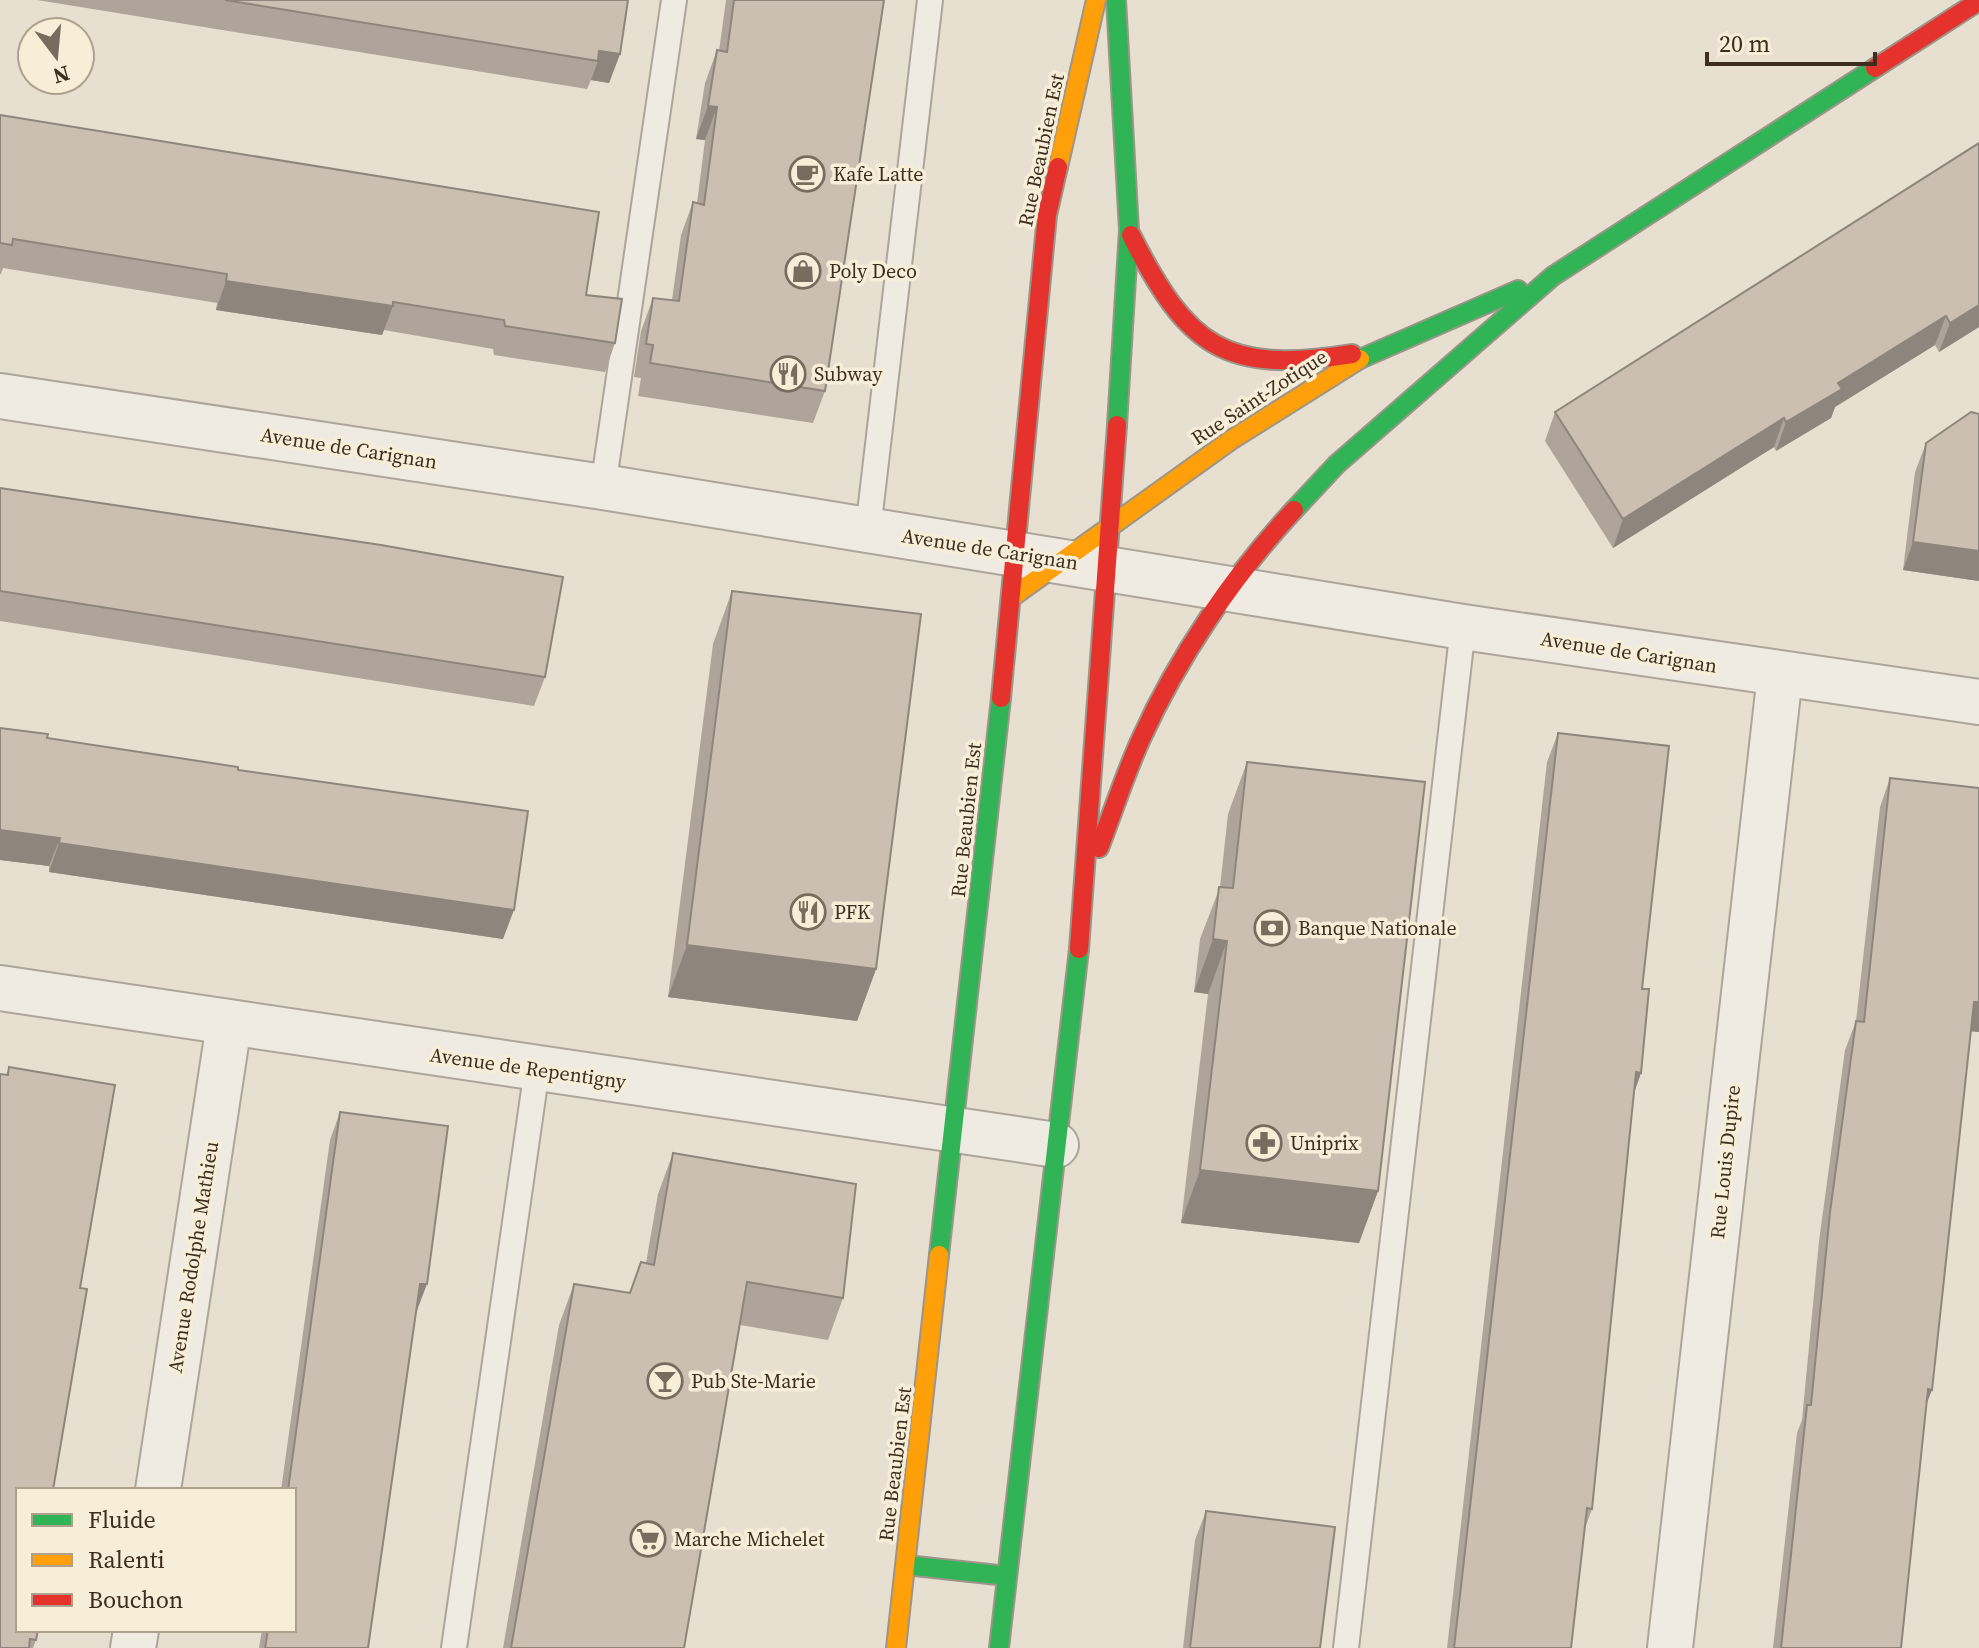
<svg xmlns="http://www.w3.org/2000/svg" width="1979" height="1648" viewBox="0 0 1979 1648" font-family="'Source Serif 4',serif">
<rect width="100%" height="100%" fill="#e7e0d1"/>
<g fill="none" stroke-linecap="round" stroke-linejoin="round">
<defs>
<g id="lane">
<polyline points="603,487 674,0"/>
<polyline points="868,530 930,0"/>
<polyline points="454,1648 537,1069"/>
<polyline points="1346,1648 1463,627"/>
</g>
<g id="street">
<polyline points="0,396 603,487 1463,627 1979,702"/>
<polyline points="0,988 1056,1145"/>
<polyline points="158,1490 229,1024"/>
<polyline points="133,1648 136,1630"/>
<polyline points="1670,1648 1780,675"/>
</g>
<g id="fast">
<polyline points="1116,0 1129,230 1117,425"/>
<polyline points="1360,359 1518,290"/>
<polyline points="1294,510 1337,464 1553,276 1875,68"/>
<polyline points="939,1255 1001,698"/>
<polyline points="906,1565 1007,1576"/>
<polyline points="999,1648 1079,949"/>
</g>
<g id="slow">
<polyline points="1058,167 1096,0"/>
<polyline points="1012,597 1231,440 1360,359"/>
<polyline points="896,1648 939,1255"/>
</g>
<g id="jam">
<polyline points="1875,68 1979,1"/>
<path d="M1131 235C1188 348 1225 374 1352 354"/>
<polyline points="1001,698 1047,215 1058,167"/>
<path d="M1099 848C1113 812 1125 774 1141 739 1178 657 1233 576 1294 510"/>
<polyline points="1079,949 1117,425"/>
</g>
</defs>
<use href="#lane" stroke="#ada599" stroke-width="28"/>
<use href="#street" stroke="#ada599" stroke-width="48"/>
<use href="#fast" stroke="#9c958a" stroke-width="22"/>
<use href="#slow" stroke="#9c958a" stroke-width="22"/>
<use href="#jam" stroke="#9c958a" stroke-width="22"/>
<use href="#lane" stroke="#efebe3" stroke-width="24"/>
<use href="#street" stroke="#efebe3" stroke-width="44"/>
<use href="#fast" stroke="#30b455" stroke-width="18"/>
<use href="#slow" stroke="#ff9f0a" stroke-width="18"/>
<use href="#jam" stroke="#e5322d" stroke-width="18"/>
</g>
<g fill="#afa499">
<polygon points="37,0 628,0 620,54 609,83 591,80 587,89"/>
<polygon points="726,0 884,0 825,391 813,423 638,396 641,378 634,377 641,331 653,298 672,300 681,235 693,202 697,203 705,140 696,139 705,83 717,50 719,51"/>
<polygon points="0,115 586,295 615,343 605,372 494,355 493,349 384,330 382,335 216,310 217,303 3,268 1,274 0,274"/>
<polygon points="1979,143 1979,327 1939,352 1935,345 1835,407 1831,418 1776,451 1774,447 1613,548 1545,441 1555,412"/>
<polygon points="1979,414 1979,581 1903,570 1915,472 1926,443"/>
<polygon points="0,488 545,677 534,706 0,621"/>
<polygon points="732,591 876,969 857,1021 668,997 713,644"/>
<polygon points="0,728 47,738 238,770 503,939 49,872 49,866 0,860"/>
<polygon points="1558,733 1642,989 1641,1073 1634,1091 1592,1509 1584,1531 1571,1648 1447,1648 1547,762"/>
<polygon points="1247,762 1378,1191 1359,1243 1181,1223 1208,994 1194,992 1200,939 1220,887 1228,814"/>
<polygon points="1890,778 1971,1031 1926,1406 1901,1648 1773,1648 1797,1433 1802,1420 1819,1241 1845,1050 1856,1021 1880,807"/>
<polygon points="9,1067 80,1288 53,1490 36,1640 33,1648 0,1648 6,1075"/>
<polygon points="340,1112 416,1313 368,1648 259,1648 262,1630 294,1630 294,1490 281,1490 330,1140"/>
<polygon points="673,1153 843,1298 828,1340 740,1325 684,1648 503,1648 559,1325 574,1284 629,1293 646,1263 658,1194"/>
<polygon points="1206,1511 1320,1648 1183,1648 1195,1540"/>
</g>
<g fill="#8e867d">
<polygon points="599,51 620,54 609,83 591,80 598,61"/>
<polygon points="708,106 717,107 705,140 696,139"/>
<polygon points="226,281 393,306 382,335 216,310"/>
<polygon points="1979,305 1979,327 1939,352 1950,323"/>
<polygon points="1946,316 1935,345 1835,407 1831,418 1776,451 1786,422 1838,383"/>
<polygon points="1784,418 1774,447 1613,548 1623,519"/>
<polygon points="1913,542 1979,551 1979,581 1903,570"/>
<polygon points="0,830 60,838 49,866 0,860"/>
<polygon points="59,843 514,910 503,939 49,872"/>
<polygon points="1213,939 1227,941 1208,994 1194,992"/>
<polygon points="687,945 876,969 857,1021 668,997"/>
<polygon points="1974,1002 1979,1002 1979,1032 1964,1031"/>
<polygon points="1636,1072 1641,1073 1631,1102"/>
<polygon points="1200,1170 1378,1191 1359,1243 1181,1223"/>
<polygon points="420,1284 427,1284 416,1313"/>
<polygon points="1928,1389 1932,1390 1921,1418"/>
</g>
<g fill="#cbbfb2" stroke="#8e867d" stroke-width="2">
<polygon points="225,0 628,0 620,54 599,51 598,61"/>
<polygon points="734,0 884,0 825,391 650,363 653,345 646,344 653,298 679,301 693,202 704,205 717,107 708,106 717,50 727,52"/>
<polygon points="0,115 599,212 586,295 622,299 615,343 505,326 504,320 393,302 393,306 226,281 227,274 13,239 12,245 0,243"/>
<polygon points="1979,143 1979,305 1950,323 1946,316 1838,383 1842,389 1786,422 1784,418 1623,519 1555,412"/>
<polygon points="1971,412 1979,414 1979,551 1913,542 1926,443"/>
<polygon points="0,488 381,545 563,577 545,677 0,591"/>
<polygon points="732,591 921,614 876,969 687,945"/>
<polygon points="0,728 48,734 47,738 238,767 238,770 528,811 514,910 59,843 60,838 0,830"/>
<polygon points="1558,733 1669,746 1642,989 1649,989 1641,1073 1636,1072 1592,1509 1587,1508 1571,1648 1454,1648"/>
<polygon points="1247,762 1425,782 1378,1191 1200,1170 1227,941 1213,939 1219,887 1233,888"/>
<polygon points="1890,778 1979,788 1979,1002 1974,1002 1932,1390 1928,1389 1901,1648 1781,1648 1807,1405 1811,1405 1830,1212 1856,1021 1864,1022"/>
<polygon points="9,1067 115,1085 80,1288 87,1289 53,1490 18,1490 18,1630 38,1630 36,1640 30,1639 29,1648 0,1648 0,1074 8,1075"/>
<polygon points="340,1112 448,1126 427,1284 420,1284 368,1648 265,1648 268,1630 294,1630 294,1490 288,1490"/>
<polygon points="673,1153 856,1184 843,1298 747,1282 684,1648 511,1648 574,1284 630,1293 641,1262 654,1265"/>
<polygon points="1206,1511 1335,1527 1320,1648 1190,1648"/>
</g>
<defs>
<symbol id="cafe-ring" viewBox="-11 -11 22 22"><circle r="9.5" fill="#f7eed8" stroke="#786c5e" stroke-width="1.5"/><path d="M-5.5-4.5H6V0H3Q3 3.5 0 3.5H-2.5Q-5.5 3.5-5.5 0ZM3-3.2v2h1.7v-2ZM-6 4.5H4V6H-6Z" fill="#786c5e"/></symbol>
<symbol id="shop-ring" viewBox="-11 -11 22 22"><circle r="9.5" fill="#f7eed8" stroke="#786c5e" stroke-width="1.5"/><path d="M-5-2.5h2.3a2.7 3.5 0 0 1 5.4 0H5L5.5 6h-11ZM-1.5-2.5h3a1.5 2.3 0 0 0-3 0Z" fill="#786c5e"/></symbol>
<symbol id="restaurant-ring" viewBox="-11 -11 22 22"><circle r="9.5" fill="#f7eed8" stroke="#786c5e" stroke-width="1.5"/><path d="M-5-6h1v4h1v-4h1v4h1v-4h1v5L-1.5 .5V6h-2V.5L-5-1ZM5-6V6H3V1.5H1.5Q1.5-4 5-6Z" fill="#786c5e"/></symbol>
<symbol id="bank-ring" viewBox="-11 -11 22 22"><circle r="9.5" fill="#f7eed8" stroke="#786c5e" stroke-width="1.5"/><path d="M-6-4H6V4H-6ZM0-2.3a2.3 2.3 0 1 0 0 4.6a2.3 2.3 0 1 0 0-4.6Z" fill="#786c5e"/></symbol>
<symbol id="pharmacy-ring" viewBox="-11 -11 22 22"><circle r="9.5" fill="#f7eed8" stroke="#786c5e" stroke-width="1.5"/><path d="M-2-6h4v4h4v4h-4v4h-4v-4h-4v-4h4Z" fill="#786c5e"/></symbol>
<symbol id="bar-ring" viewBox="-11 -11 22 22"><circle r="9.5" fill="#f7eed8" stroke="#786c5e" stroke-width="1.5"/><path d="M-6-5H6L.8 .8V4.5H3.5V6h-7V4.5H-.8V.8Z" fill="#786c5e"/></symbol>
<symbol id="supermarket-ring" viewBox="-11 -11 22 22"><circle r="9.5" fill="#f7eed8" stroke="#786c5e" stroke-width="1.5"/><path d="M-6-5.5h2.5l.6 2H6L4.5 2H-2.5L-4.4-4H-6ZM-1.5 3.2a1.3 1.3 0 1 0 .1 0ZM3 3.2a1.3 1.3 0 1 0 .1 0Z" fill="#786c5e"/></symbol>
</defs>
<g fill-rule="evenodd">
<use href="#cafe-ring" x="787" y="154" width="40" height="40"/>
<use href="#shop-ring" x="783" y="251" width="40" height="40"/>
<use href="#restaurant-ring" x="768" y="354" width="40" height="40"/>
<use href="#restaurant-ring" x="788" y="892" width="40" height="40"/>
<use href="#bank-ring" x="1252" y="908" width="40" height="40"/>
<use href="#pharmacy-ring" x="1244" y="1123" width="40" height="40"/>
<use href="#bar-ring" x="645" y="1361" width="40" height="40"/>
<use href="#supermarket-ring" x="628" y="1519" width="40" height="40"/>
</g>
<g text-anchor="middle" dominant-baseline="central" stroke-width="7" stroke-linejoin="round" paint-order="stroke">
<g font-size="20" fill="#3d2e20" stroke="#f7eed8">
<text transform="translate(1041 150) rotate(-78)">Rue Beaubien Est</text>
<text transform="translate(1259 397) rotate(-33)">Rue Saint-Zotique</text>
<text transform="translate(349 448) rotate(9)">Avenue de Carignan</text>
<text transform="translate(990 549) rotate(9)">Avenue de Carignan</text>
<text transform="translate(1629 652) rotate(9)">Avenue de Carignan</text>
<text transform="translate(966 820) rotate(-84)">Rue Beaubien Est</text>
<text transform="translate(528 1068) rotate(8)">Avenue de Repentigny</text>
<text transform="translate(1725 1162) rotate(-84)">Rue Louis Dupire</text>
<text transform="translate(193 1257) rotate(-81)">Avenue Rodolphe Mathieu</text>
<text transform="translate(895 1464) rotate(-83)">Rue Beaubien Est</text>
</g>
<g font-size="20" fill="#3d2e20" stroke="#f7eed8" text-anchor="start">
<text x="833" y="174">Kafe Latte</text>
<text x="829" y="271">Poly Deco</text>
<text x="814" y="374">Subway</text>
<text x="834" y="912">PFK</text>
<text x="1298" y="928">Banque Nationale</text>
<text x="1290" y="1143">Uniprix</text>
<text x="691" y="1381">Pub Ste-Marie</text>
<text x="674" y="1539">Marche Michelet</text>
</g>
</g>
<rect x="16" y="1488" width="280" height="144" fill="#f7eed8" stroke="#ada18e" stroke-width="2"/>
<rect x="32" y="1514" width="40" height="12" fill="#30b455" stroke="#ada18e" stroke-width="2"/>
<text x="88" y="1528" font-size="24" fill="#3d2e20">Fluide</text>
<rect x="32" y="1554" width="40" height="12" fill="#ff9f0a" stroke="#ada18e" stroke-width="2"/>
<text x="88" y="1568" font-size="24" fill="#3d2e20">Ralenti</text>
<rect x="32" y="1594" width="40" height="12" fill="#e5322d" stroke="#ada18e" stroke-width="2"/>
<text x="88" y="1608" font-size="24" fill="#3d2e20">Bouchon</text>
<g transform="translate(56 56) rotate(164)"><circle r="38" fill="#f7eed8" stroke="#ada18e" stroke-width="2"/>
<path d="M0-6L14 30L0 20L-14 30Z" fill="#786c5e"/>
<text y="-12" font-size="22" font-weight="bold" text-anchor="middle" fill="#3d2e20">N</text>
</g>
<path d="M1707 52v12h168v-12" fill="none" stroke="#3d2e20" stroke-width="4"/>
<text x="1719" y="52" font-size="24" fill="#3d2e20" stroke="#f7eed8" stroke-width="6" paint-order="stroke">20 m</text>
</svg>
